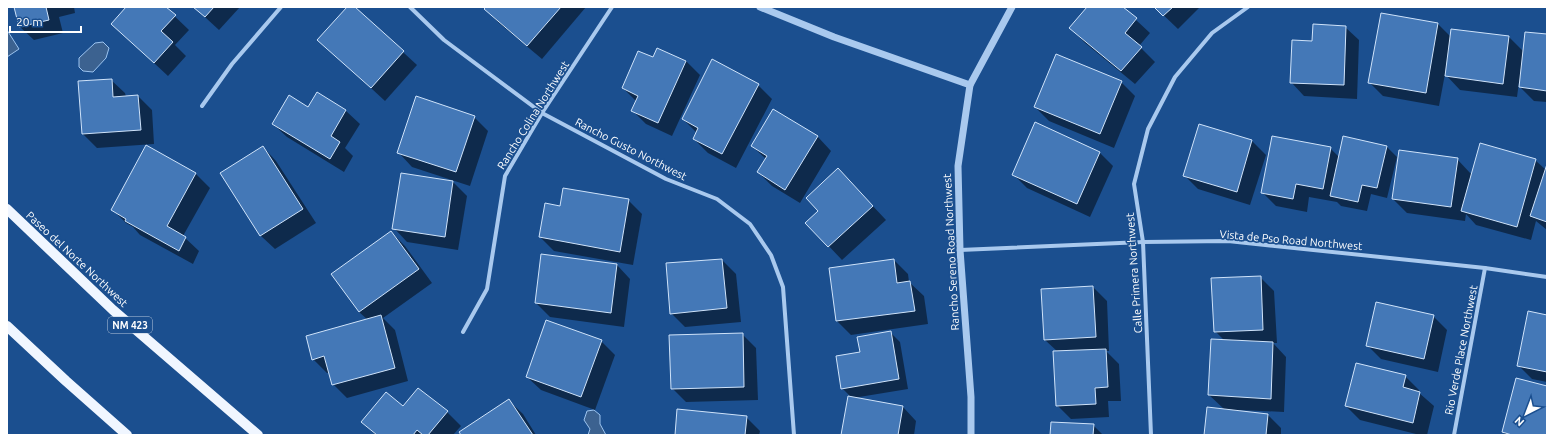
<svg xmlns="http://www.w3.org/2000/svg" width="1554" height="442" viewBox="0 0 1554 442" font-family="Ubuntu,sans-serif">
<rect width="100%" height="100%" fill="#1b4f8f"/>
<g fill="#3c6290" stroke="#9cc4f0">
<polygon points="7,30 19,49 7,57"/>
<polygon points="103,42 109,48 106,58 93,72 83,71 79,67 79,58 95,43"/>
<polygon points="594,410 600,415 600,424 606,435 588,435 590,429 584,420 587,411"/>
</g>
<g fill="#0007">
<polygon points="15,7 74,7 75,13 59,17 63,33 34,40 20,27"/>
<polygon points="127,7 165,7 189,30 175,45 186,56 168,76 112,24"/>
<polygon points="194,7 240,7 219,30"/>
<polygon points="349,7 354,7 417,65 385,101 319,40"/>
<polygon points="484,7 586,7 542,59 499,23"/>
<polygon points="1088,7 1122,7 1150,33 1139,46 1155,62 1135,84 1084,42 1071,28"/>
<polygon points="1155,7 1200,7 1178,29"/>
<polygon points="1438,24 1451,37 1509,37 1524,52 1547,35 1547,102 1534,101 1520,87 1521,82 1519,82 1517,97 1460,90 1445,74 1439,106 1383,96 1369,82"/>
<polygon points="1345,27 1359,40 1357,99 1304,96 1291,82 1313,42"/>
<polygon points="658,49 686,61 700,75 672,136 646,124 632,110 636,101 623,88 654,59"/>
<polygon points="111,80 125,93 126,97 138,96 152,110 154,144 97,148 83,134"/>
<polygon points="1121,82 1135,96 1114,148 1049,121 1035,107"/>
<polygon points="758,85 772,99 736,168 708,153 694,139 697,133 683,119"/>
<polygon points="317,93 346,111 360,124 345,148 353,156 344,172 287,137 273,124 308,108"/>
<polygon points="774,111 818,137 831,151 800,203 772,186 758,172 766,159 752,146"/>
<polygon points="474,117 488,131 470,186 412,167 399,153"/>
<polygon points="1200,125 1252,141 1266,155 1250,205 1198,189 1184,175"/>
<polygon points="146,146 196,174 210,188 183,236 199,251 193,264 140,235 133,227 126,223 112,209"/>
<polygon points="263,147 276,161 316,223 275,249 261,236 221,173"/>
<polygon points="1387,147 1397,157 1387,198 1371,194 1367,211 1341,206 1337,202 1309,197 1307,212 1276,206 1262,192 1330,148 1339,157"/>
<polygon points="1099,152 1113,166 1090,217 1027,188 1013,174"/>
<polygon points="1457,159 1472,175 1535,160 1546,170 1547,167 1547,230 1536,221 1531,240 1476,225 1466,214 1465,221 1407,213 1393,199"/>
<polygon points="838,169 886,220 842,260 807,223 820,211"/>
<polygon points="453,182 467,196 458,250 407,242 394,228"/>
<polygon points="628,200 642,214 633,265 554,251 540,237 561,207"/>
<polygon points="391,232 405,246 432,283 383,318 395,330 408,381 347,398 333,384 330,372 327,373 313,359 368,320 359,312"/>
<polygon points="722,260 736,274 741,322 685,327 671,313"/>
<polygon points="894,260 908,274 909,282 924,296 928,324 851,335 837,321"/>
<polygon points="617,265 630,279 624,327 550,317 536,303"/>
<polygon points="1260,277 1274,291 1277,343 1273,343 1286,357 1284,412 1240,410 1240,411 1268,415 1281,428 1281,435 1205,435 1224,409 1209,395 1225,341 1215,331"/>
<polygon points="1093,287 1107,301 1109,351 1106,351 1119,364 1121,401 1108,401 1109,417 1071,419 1057,405 1058,352 1045,340"/>
<polygon points="1433,316 1447,330 1438,372 1381,359 1367,345"/>
<polygon points="1547,316 1547,382 1532,379 1518,365"/>
<polygon points="890,332 900,342 908,389 853,398 903,407 916,421 914,435 842,435 852,398 842,388"/>
<polygon points="742,334 756,348 758,400 686,402 672,388"/>
<polygon points="601,341 615,355 595,410 541,390 527,377"/>
<polygon points="1405,376 1419,390 1418,392 1434,406 1427,435 1420,435 1360,420 1346,406"/>
<polygon points="1547,387 1547,435 1506,435 1503,432"/>
<polygon points="509,401 523,414 536,435 463,435"/>
<polygon points="403,408 447,412 461,426 453,435 376,435 362,422"/>
<polygon points="746,417 760,431 759,435 676,435"/>
<polygon points="1093,425 1103,435 1051,435"/>
</g>
<g fill="#4478b7" stroke="#cfe3fa">
<polygon points="14,7 46,7 49,20 19,27"/>
<polygon points="126,7 166,7 176,15 161,31 173,42 154,63 111,24"/>
<polygon points="193,7 214,7 205,17"/>
<polygon points="347,7 355,7 404,51 371,88 317,40"/>
<polygon points="486,7 561,7 527,46 484,9"/>
<polygon points="1087,7 1123,7 1137,18 1125,33 1142,47 1121,71 1069,28"/>
<polygon points="1154,7 1173,7 1163,16"/>
<polygon points="1381,13 1438,23 1426,93 1368,83"/>
<polygon points="1313,24 1346,26 1344,85 1290,83 1292,40 1312,41"/>
<polygon points="1451,29 1509,36 1503,84 1445,76"/>
<polygon points="1525,32 1547,34 1547,91 1519,87"/>
<polygon points="657,48 686,61 658,123 631,111 638,96 622,88 638,51 653,57"/>
<polygon points="1056,54 1122,81 1100,134 1034,107"/>
<polygon points="712,59 759,84 722,154 693,139 698,128 682,119"/>
<polygon points="112,79 113,97 138,95 141,130 82,134 78,81"/>
<polygon points="317,92 346,110 331,136 340,142 330,159 272,124 289,95 308,107"/>
<polygon points="416,96 475,116 456,172 397,153"/>
<polygon points="773,109 818,136 785,190 757,172 767,156 751,146"/>
<polygon points="1035,122 1100,152 1077,204 1012,175"/>
<polygon points="1199,124 1252,140 1237,192 1183,176"/>
<polygon points="1272,136 1331,147 1323,189 1296,184 1293,199 1261,193"/>
<polygon points="1343,136 1387,146 1377,188 1362,185 1358,202 1330,196"/>
<polygon points="1480,143 1536,159 1517,227 1461,211"/>
<polygon points="146,145 196,173 167,226 186,237 179,251 125,221 126,219 111,210"/>
<polygon points="263,146 303,209 260,236 220,173"/>
<polygon points="1399,150 1458,158 1451,207 1392,199"/>
<polygon points="1547,164 1547,222 1530,216"/>
<polygon points="838,168 873,206 828,247 805,223 818,211 806,198"/>
<polygon points="401,173 453,181 445,237 392,229"/>
<polygon points="563,188 629,199 620,252 539,237 545,203 560,206"/>
<polygon points="391,231 419,269 359,312 331,274"/>
<polygon points="541,254 617,264 611,313 535,303"/>
<polygon points="722,259 727,308 670,314 666,263"/>
<polygon points="894,259 897,283 910,281 915,311 836,321 829,268"/>
<polygon points="1261,276 1263,330 1214,332 1211,278"/>
<polygon points="1093,286 1096,337 1044,340 1041,289"/>
<polygon points="1376,302 1434,315 1424,359 1366,346"/>
<polygon points="1528,311 1547,315 1547,372 1517,366"/>
<polygon points="381,315 395,368 332,385 324,356 312,360 306,336"/>
<polygon points="546,320 602,340 581,397 526,377"/>
<polygon points="891,331 899,379 841,389 836,356 860,352 857,337"/>
<polygon points="743,333 744,387 671,389 669,335"/>
<polygon points="1211,339 1273,342 1271,399 1208,395"/>
<polygon points="1106,349 1108,387 1095,388 1096,404 1056,406 1053,351"/>
<polygon points="1356,363 1406,375 1403,387 1420,392 1413,423 1345,406"/>
<polygon points="1516,378 1547,386 1547,435 1512,435 1502,432"/>
<polygon points="418,388 448,411 428,435 423,435 417,430 413,435 377,435 361,422 386,392 403,406"/>
<polygon points="848,396 903,406 898,435 841,435"/>
<polygon points="509,399 533,435 461,435 459,432"/>
<polygon points="1207,407 1268,414 1266,435 1204,435"/>
<polygon points="677,409 747,416 745,435 675,435"/>
<polygon points="1051,422 1094,424 1093,435 1050,435"/>
</g>
<g fill="none" stroke-linecap="round" stroke-linejoin="round">
<g stroke="#a9c9ee" stroke-width="4">
<polyline points="410,7 444,40 542,113 666,179 717,199 750,224 771,255 783,287 794,435"/>
<polyline points="202,106 232,64 281,7"/>
<polyline points="960,250 1143,242 1228,241 1485,268 1547,277"/>
<polyline points="463,332 487,289 505,176 542,113 612,7"/>
<polyline points="1151,435 1143,242 1134,184 1148,129 1175,77 1212,33 1248,7"/>
<polyline points="1454,435 1485,268"/>
</g>
<g stroke="#a9c9ee" stroke-width="7">
<polyline points="760,7 834,37 970,85"/>
<polyline points="971,435 971,397 960,250 958,166 970,85 1012,7"/>
</g>
<g stroke="#f0f6ff" stroke-width="10">
<polyline points="7,209 113,310 258,435"/>
<polyline points="7,326 66,381 127,435"/>
</g>
</g>
<g text-anchor="middle" dominant-baseline="central" stroke-width="3.5" stroke-linejoin="round" paint-order="stroke">
<rect fill="#1b4f8f" stroke="#bbcadd" stroke-width="1" x="108" y="317" width="44" height="16" rx="3"/>
<g font-size="10" font-weight="bold" fill="#fff">
<text x="130" y="325">NM 423</text>
</g>
<g font-size="11" fill="#fff" stroke="#1b4f8f">
<text transform="translate(533 115) rotate(-58)">Rancho Colina Northwest</text>
<text transform="translate(631 149) rotate(27)">Rancho Gusto Northwest</text>
<text transform="translate(1291 240) rotate(5)">Vista de Pso Road Northwest</text>
<text transform="translate(951 252) rotate(-93)">Rancho Sereno Road Northwest</text>
<text transform="translate(77 259) rotate(43)">Paseo del Norte Northwest</text>
<text transform="translate(1134 273) rotate(-94)">Calle Primera Northwest</text>
<text transform="translate(1461 350) rotate(-79)">Rio Verde Place Northwest</text>
</g>
</g>
<rect width="1554" height="442" fill="none" stroke="#ffffff" stroke-width="16"/>
<g transform="translate(1526 414) rotate(222)" stroke="#1b4f8f" stroke-width="3" paint-order="stroke">
<path d="M0-3L7 15L0 10L-7 15Z" fill="#ffffff"/>
<text y="-6" font-size="11" font-weight="bold" text-anchor="middle" fill="#ffffff">N</text>
</g>
<path d="M10 26v6h71v-6" fill="none" stroke="#ffffff" stroke-width="2"/>
<text x="16" y="26" font-size="12" fill="#ffffff" stroke="#1b4f8f" stroke-width="3" paint-order="stroke">20 m</text>
</svg>
